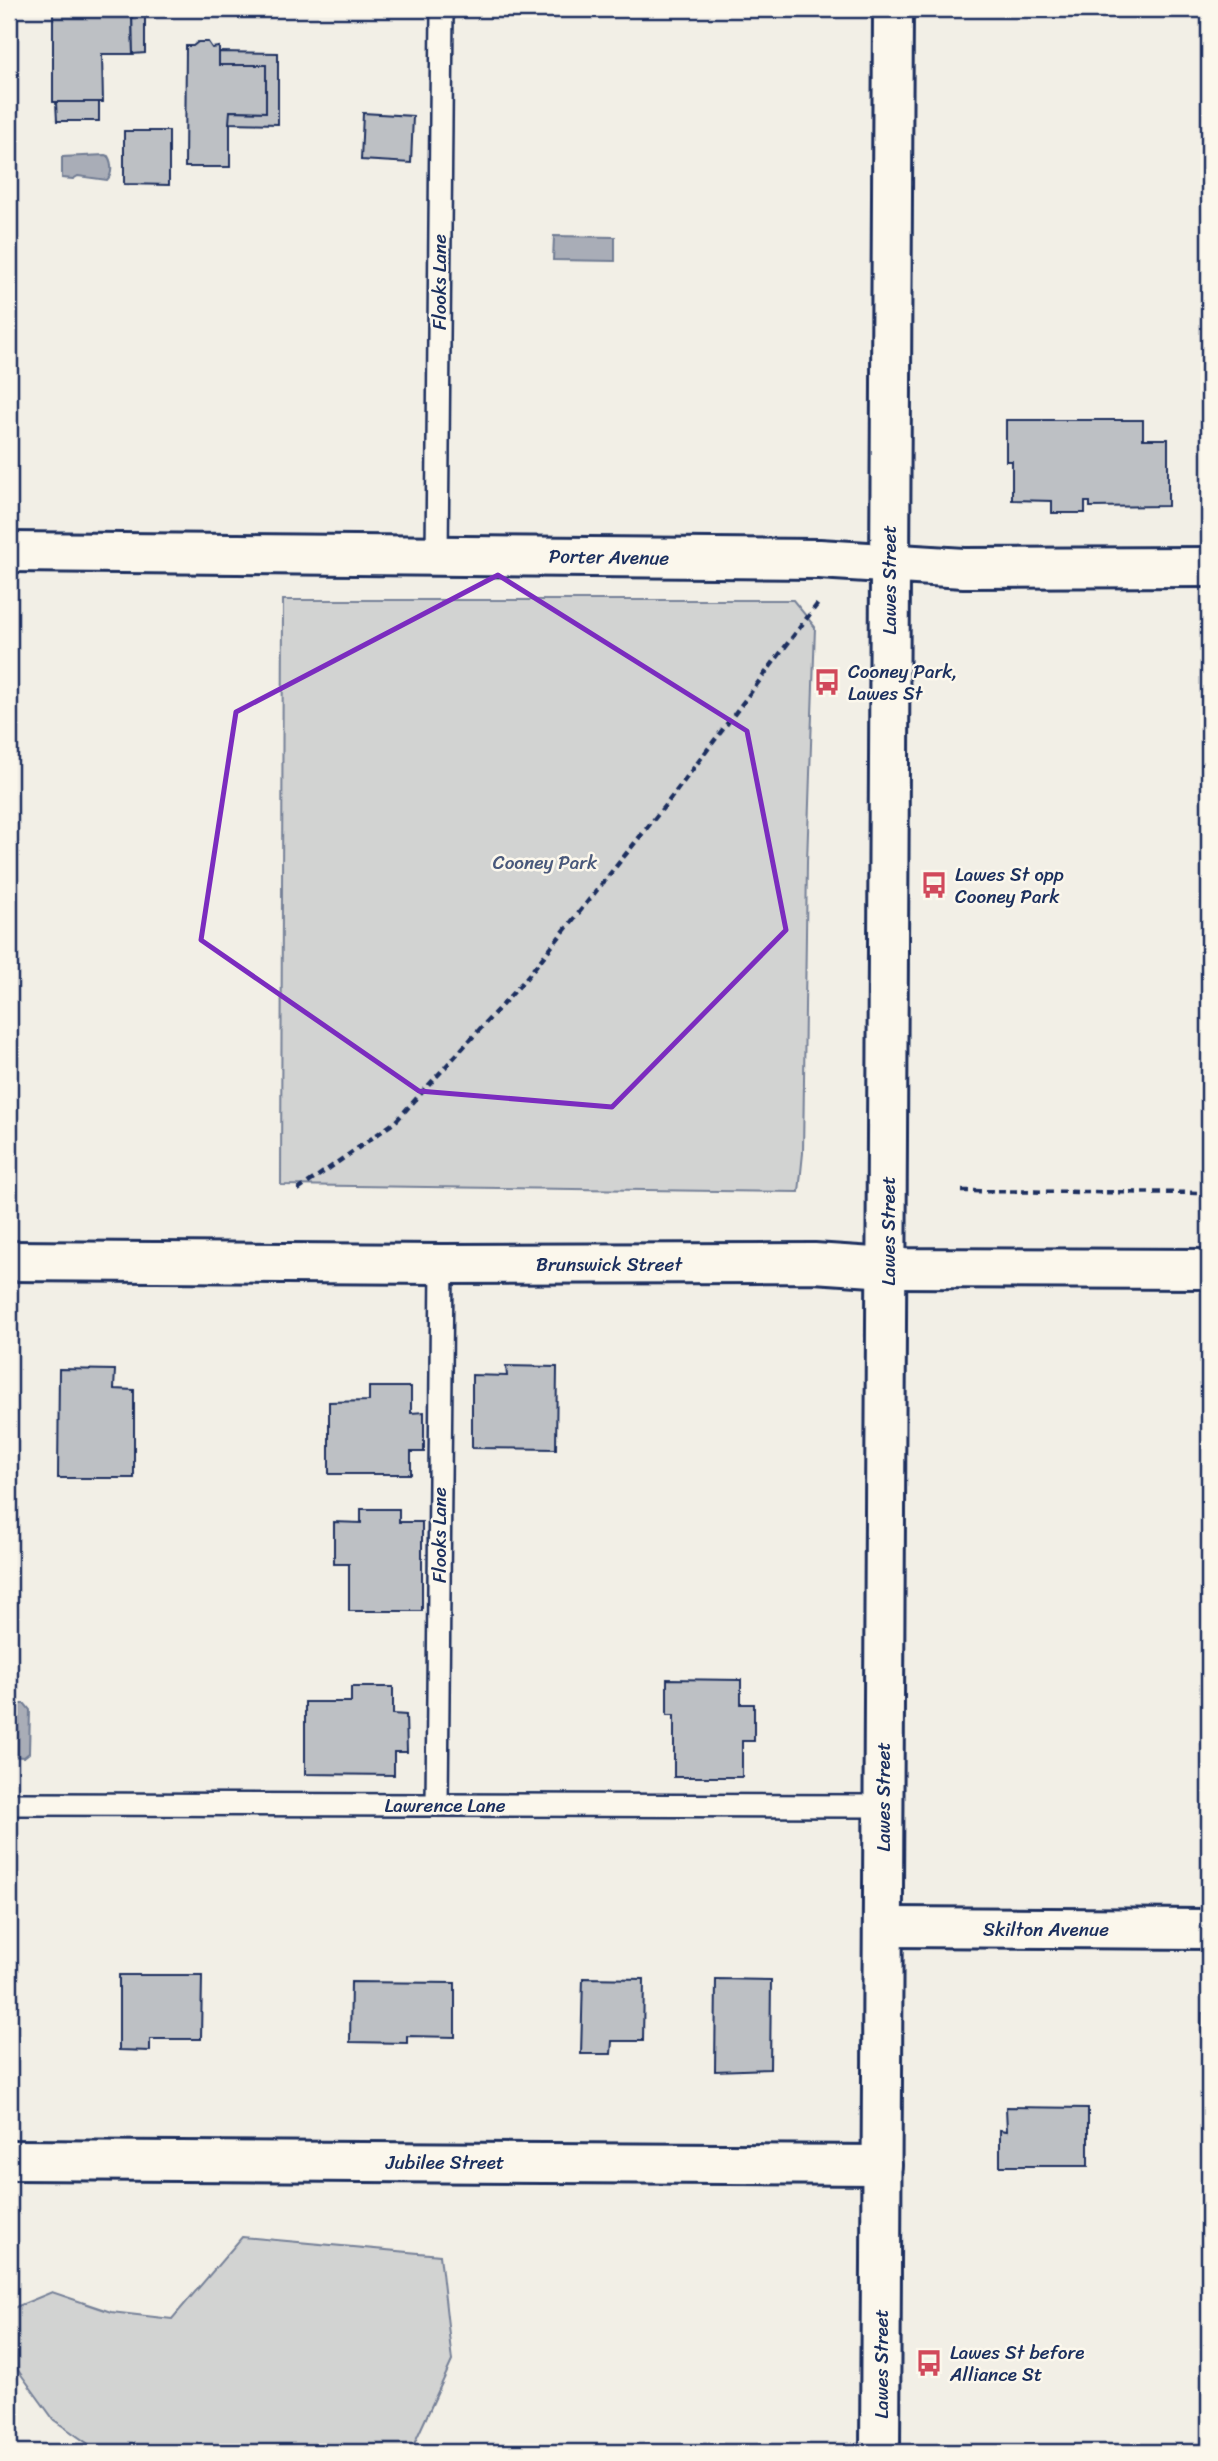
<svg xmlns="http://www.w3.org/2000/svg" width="1218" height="2461" viewBox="0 0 1218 2461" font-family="Sriracha,sans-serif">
<rect width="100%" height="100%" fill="#f2efe6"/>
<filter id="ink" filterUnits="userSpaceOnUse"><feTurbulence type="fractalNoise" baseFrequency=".0143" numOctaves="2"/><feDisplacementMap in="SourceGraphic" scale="14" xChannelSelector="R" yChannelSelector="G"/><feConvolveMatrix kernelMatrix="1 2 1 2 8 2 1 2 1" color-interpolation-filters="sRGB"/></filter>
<g filter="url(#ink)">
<g fill="#d2d3d2" stroke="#768198" stroke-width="2">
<polygon points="283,600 793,600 815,627 807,862 803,1153 799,1192 281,1185"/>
<polygon points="242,2237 440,2255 452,2361 414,2444 415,2452 100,2452 54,2420 17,2369 11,2309 52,2292 111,2312 172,2319"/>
</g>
<g fill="#a9adb7" stroke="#707b93" stroke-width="2">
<path d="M105 155 108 156C112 163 113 174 107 180L78 176 73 179 62 178V157Z"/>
<polygon points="554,236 615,237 615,261 553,260"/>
<polygon points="9,1704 25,1704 30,1710 29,1753 24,1757 9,1756"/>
</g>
<g fill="#bdc0c4" stroke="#1b2f5e" stroke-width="2">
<polygon points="53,9 132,9 133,54 102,54 103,102 53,102"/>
<polygon points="132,9 145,9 145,53 133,54"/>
<polygon points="198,42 208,42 212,48 219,47 219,65 266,65 266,112 230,111 230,167 185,167 186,46 193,46"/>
<polygon points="219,52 278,53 278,124 229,123 230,111 266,112 266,65 219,65"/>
<polygon points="56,102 99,102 99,121 57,121"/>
<polygon points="363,113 413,116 411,163 361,160"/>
<polygon points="124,131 169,131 169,185 124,184"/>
<polygon points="1006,420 1143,420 1143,439 1168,439 1168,506 1090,507 1090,502 1085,502 1085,513 1052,513 1052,501 1012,500 1012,461 1006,461"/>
<polygon points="506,1366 557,1367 556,1449 472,1448 472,1375 507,1376"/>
<polygon points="59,1369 115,1370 114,1389 134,1390 134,1478 58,1478"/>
<polygon points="369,1387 411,1387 411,1413 424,1412 424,1452 411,1452 411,1474 329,1474 329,1402 369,1401"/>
<polygon points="361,1509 399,1509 399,1522 422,1522 422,1611 349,1611 349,1564 334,1564 334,1522 361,1523"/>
<polygon points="667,1679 741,1680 741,1704 754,1704 754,1741 742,1741 742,1777 674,1777 674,1715 667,1715"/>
<polygon points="351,1687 393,1687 393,1714 406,1715 407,1752 394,1752 394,1775 305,1774 305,1702 351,1702"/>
<polygon points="119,1975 202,1975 201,2039 150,2039 150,2051 119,2050"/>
<polygon points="583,1978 644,1979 643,2041 612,2041 611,2054 581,2054"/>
<polygon points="716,1979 771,1980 770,2069 715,2071"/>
<polygon points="351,1982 455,1983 455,2037 407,2036 407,2043 350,2042"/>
<rect x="1202" y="2013" width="7" height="142"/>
<polygon points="1006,2107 1088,2108 1088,2166 1000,2166 1000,2130 1007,2131"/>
</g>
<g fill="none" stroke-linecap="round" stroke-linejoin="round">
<defs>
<g id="lane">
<polyline points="437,556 442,9"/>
<polyline points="9,1804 882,1806"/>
<polyline points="437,1805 442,1264"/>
</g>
<g id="street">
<polyline points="9,552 819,559 964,568 1209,567"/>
<polyline points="9,1261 442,1264 814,1263 888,1268 1209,1269"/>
<polyline points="884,1927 1209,1929"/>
<polyline points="9,2160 882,2165"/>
</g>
<polyline id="secondary" points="880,2452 893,9"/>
</defs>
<use href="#lane" stroke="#1b2f5e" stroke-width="26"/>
<use href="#street" stroke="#1b2f5e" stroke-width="44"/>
<use href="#secondary" stroke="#1b2f5e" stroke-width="44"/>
<g stroke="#1b2f5e" stroke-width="4.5" stroke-dasharray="7 5" stroke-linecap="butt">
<polyline points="298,1190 395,1122 523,982 671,798 819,602"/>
<polyline points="962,1191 1209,1193"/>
</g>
<use href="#lane" stroke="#fbf7ec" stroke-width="21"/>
<use href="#street" stroke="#fbf7ec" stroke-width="38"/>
<use href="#secondary" stroke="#fbf7ec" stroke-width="38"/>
</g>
</g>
<path fill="none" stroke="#7b2cbf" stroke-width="5" stroke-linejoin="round" d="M498 575 747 731 786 930 612 1107 419 1091 201 940 236 712Z"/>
<defs>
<symbol id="bus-bare" viewBox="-9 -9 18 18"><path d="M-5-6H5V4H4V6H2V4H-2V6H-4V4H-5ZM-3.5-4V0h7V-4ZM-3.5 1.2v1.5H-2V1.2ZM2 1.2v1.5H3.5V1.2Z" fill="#d1495b" stroke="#fbf7ec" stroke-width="2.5" paint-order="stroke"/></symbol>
</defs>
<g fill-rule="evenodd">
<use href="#bus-bare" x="808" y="663" width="38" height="38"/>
<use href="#bus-bare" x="915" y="866" width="38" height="38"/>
<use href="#bus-bare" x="910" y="2344" width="38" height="38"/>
</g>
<g text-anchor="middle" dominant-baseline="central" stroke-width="5" stroke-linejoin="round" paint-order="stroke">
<g font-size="19" fill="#1b2f5e" stroke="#fbf7ec">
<text transform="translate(439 282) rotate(-90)">Flooks Lane</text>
<text transform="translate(609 557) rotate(1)">Porter Avenue</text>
<text transform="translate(889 580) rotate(-90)">Lawes Street</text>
<text transform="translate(888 1231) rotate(-90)">Lawes Street</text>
<text x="609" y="1264">Brunswick Street</text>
<text transform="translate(439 1535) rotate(-90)">Flooks Lane</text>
<text transform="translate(883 1797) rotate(-90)">Lawes Street</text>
<text x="445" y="1805">Lawrence Lane</text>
<text x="1046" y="1929">Skilton Avenue</text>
<text x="445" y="2162">Jubilee Street</text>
<text transform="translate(881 2364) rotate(-90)">Lawes Street</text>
</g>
<g font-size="19" fill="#1b2f5e" stroke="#fbf7ec" text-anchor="start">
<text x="848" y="671">Cooney Park,<tspan x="848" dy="22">Lawes St</tspan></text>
<text x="955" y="874">Lawes St opp<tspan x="955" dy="22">Cooney Park</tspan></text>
<text x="950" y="2352">Lawes St before<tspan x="950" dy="22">Alliance St</tspan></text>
</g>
<g font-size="19" fill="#49587b" stroke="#fbf7ec">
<text x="545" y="862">Cooney Park</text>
</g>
</g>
<rect width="1218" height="2461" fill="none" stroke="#fbf7ec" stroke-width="35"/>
<rect x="18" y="18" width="1183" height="2426" fill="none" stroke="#1b2f5e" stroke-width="2.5" filter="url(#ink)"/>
</svg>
